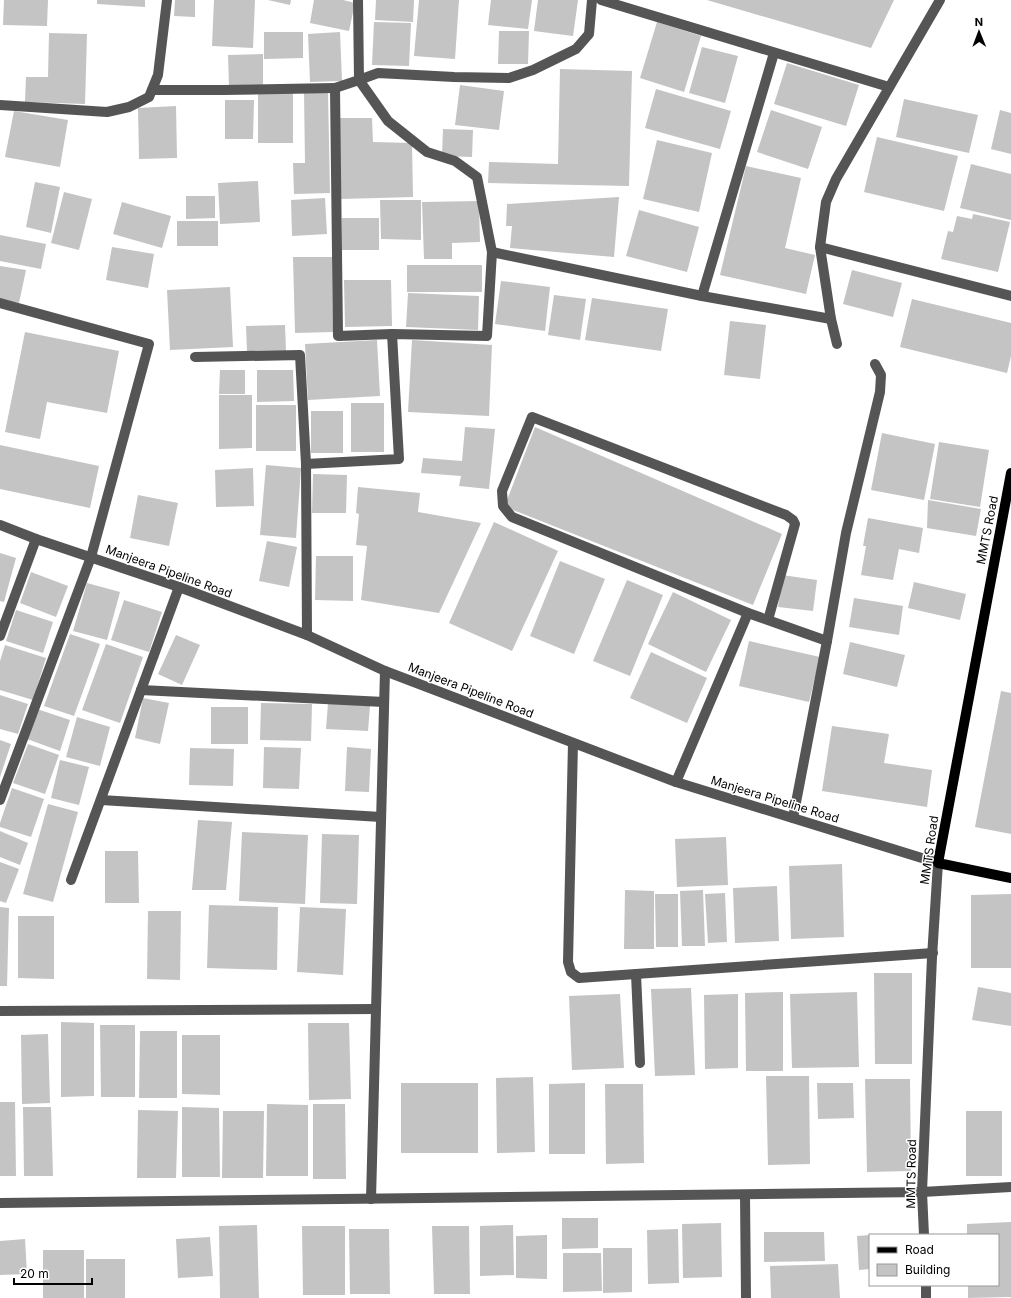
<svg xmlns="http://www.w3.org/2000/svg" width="1011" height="1298" viewBox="0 0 1011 1298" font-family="Inter,sans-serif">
<rect width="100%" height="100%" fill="#fff"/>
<g fill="#c4c4c4">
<polygon points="4,0 48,0 47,26 3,25"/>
<polygon points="97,0 145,0 145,7 97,4"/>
<polygon points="175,0 195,0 195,17 174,16"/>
<polygon points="214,0 255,0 253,48 212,46"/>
<polygon points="268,0 291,0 290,5"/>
<polygon points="314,0 343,0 355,3 349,31 310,23"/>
<polygon points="376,0 414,0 413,22 375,20"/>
<polygon points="419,0 459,0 455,59 414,56"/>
<polygon points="491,0 532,0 528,29 488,25"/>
<polygon points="538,0 578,0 573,36 534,31"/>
<polygon points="707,0 894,0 871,48"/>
<polygon points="374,22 411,23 409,66 372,65"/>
<polygon points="657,22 701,36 684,92 640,78"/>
<polygon points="499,31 529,31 528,64 498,64"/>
<polygon points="264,32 303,32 303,58 264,59"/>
<polygon points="340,32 342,81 310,82 308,34"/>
<polygon points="49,33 87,34 85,104 25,102 26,77 48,77"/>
<polygon points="702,47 738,56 725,103 689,93"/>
<polygon points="263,54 263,86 229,87 228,55"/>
<polygon points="787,63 859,85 846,126 774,104"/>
<polygon points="560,69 632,71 629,186 488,183 489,162 558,164"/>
<polygon points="460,85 504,91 499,130 455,125"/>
<polygon points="656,89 731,111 720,149 645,128"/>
<polygon points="293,91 293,143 258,143 258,92"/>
<polygon points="304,92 328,92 330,193 294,194 293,163 305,163"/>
<polygon points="904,99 978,115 969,153 896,137"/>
<polygon points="225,100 254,100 253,139 225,139"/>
<polygon points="176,106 177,158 139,159 138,108"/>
<polygon points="771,110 822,127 808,169 757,152"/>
<polygon points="1000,110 1011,113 1011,154 991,149"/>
<polygon points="14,111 68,120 60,167 5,157"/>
<polygon points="339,118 372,118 373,142 412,143 413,197 341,199"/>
<polygon points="443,129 473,130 472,157 442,156"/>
<polygon points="877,137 958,156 944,211 864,192"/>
<polygon points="657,140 712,153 699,212 643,199"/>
<polygon points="971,164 1011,174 1011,220 960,208"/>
<polygon points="746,166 801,178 785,248 815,255 806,294 720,275"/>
<polygon points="258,181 260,222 220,224 218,183"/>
<polygon points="35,182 60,187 51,233 26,227"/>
<polygon points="64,192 92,199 79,250 51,243"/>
<polygon points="186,196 215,196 215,218 186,219"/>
<polygon points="619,197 614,257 510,248 512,226 506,226 507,204"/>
<polygon points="325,198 327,234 292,236 291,200"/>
<polygon points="380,200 421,200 421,240 381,239"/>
<polygon points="479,201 480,242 452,243 452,259 424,259 422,202"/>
<polygon points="122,202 171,216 162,248 113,234"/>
<polygon points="639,210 699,227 687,272 626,256"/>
<polygon points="973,214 1010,222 998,272 941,259 948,231 953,232 957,216 972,219"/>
<polygon points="342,218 379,218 379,250 341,250"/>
<rect x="177" y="221" width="41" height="25"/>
<polygon points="0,235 46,244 41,269 0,261"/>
<polygon points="112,247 154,254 148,288 106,280"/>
<polygon points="293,257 332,257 333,332 295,333"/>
<rect x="407" y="265" width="75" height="27"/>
<polygon points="0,266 26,270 19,303 0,299"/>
<polygon points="852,270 902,283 893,317 843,304"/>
<polygon points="344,280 391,280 392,326 345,327"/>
<polygon points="501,281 550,287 545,331 495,324"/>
<polygon points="230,287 233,347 170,350 167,290"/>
<polygon points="408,293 479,296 478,330 406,327"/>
<polygon points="554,295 586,299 580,340 548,335"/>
<polygon points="592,298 668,309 661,351 585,340"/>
<polygon points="912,299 1011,323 1011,356 1007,373 900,347"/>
<polygon points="730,321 766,325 760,379 724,375"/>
<polygon points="285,325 286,351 247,352 246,326"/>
<polygon points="25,332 119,351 107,413 47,402 40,439 5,432"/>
<polygon points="377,340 380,396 308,400 305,344"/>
<polygon points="412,340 492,345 489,416 408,412"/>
<polygon points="220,370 245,370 245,394 219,394"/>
<polygon points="257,370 293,370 294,401 257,402"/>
<polygon points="219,395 252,395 252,448 219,449"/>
<rect x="351" y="403" width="33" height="49"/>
<rect x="256" y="405" width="40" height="46"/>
<rect x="311" y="411" width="32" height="42"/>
<polygon points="465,427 495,429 489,489 459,486 461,476 421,473 423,458 462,461"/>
<polygon points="535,427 782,534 753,605 503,506 507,500"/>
<polygon points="882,433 935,444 924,500 871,490"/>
<polygon points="939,442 989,450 980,507 930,499"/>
<polygon points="0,445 99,466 90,508 0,489"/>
<polygon points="266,465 301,468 296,538 260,535"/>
<polygon points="253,468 254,506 216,507 215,470"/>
<polygon points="313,474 347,475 346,513 312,513"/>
<polygon points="358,487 420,493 418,512 481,523 439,613 361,600 367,546 356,545 359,514 356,513"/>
<polygon points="138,495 178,503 169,546 130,538"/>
<polygon points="928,500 981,509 976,536 927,528"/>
<polygon points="868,518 923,528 919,553 899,549 893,580 861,575 866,546 863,546"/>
<polygon points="494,522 558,551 512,651 449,623"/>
<polygon points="267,541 297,547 289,587 259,581"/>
<polygon points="0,553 16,558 4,602 0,601"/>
<polygon points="316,556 353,556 353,601 315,600"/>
<polygon points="560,561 605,579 574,654 530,636"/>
<polygon points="31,572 68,586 56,617 20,603"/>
<polygon points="782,575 817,580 813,611 778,607"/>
<polygon points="627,580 663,595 630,676 593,661"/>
<polygon points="914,582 966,594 960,620 908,608"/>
<polygon points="87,583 120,592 107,640 73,631"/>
<polygon points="673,592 731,620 706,672 648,644"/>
<polygon points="854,598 903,606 899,635 849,627"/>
<polygon points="124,600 162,612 149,652 111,640"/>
<polygon points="16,610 53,622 43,653 6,641"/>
<polygon points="70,634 100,644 74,716 44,706"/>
<polygon points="176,635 200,645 182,685 158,674"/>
<polygon points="749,641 820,657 809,702 739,686"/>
<polygon points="850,642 905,655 897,687 843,674"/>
<polygon points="106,644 143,657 120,723 82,710"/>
<polygon points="5,645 46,658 33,700 0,690 0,661"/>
<polygon points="651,652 707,678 687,723 630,698"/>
<polygon points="1001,691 1011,693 1011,834 975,827"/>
<polygon points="0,695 28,704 18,734 0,729"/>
<polygon points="143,698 169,703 160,744 135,738"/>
<polygon points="261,703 312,704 311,741 260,740"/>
<polygon points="328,703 370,706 368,731 326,729"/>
<rect x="211" y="707" width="37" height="37"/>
<polygon points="37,709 70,720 60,751 27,739"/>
<polygon points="77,717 110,727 100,766 66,757"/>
<polygon points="832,726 889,734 884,763 932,770 927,807 822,791"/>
<polygon points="0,740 11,744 0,777"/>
<polygon points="28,744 59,755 45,794 13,783"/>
<polygon points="264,747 301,748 299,789 263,788"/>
<polygon points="347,747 371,749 369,792 345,791"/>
<polygon points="190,748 234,749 233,786 189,785"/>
<polygon points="60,760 89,767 79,805 51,798"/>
<polygon points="12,788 44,799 31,837 0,827 0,823"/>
<polygon points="48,804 78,812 53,902 23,894"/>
<polygon points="198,820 232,822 226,890 192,890"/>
<polygon points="0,831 28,843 20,865 0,857"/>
<polygon points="242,832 308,835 305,904 239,901"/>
<polygon points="322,834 359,835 357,904 320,903"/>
<polygon points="726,837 728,885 677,887 675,839"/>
<polygon points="105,851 138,851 139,903 105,903"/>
<polygon points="0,862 19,869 6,903 0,901"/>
<polygon points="842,864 844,937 791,939 789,866"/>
<polygon points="777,886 779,941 735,943 733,888"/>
<polygon points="625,890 654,891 654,949 624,949"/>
<polygon points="703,890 705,946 682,946 680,891"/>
<polygon points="725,893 727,942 708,943 705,894"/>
<polygon points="655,894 678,894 678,947 656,947"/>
<polygon points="1011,894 1011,968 971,968 971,895"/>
<polygon points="209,905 278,907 277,970 207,968"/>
<polygon points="0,907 9,908 7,986 0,986"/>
<polygon points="300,907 346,909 343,975 297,972"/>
<polygon points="148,911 181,911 180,980 147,979"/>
<polygon points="18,916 54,916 54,979 18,978"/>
<polygon points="874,973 912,973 912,1064 875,1064"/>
<polygon points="978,987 1011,993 1011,1026 972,1020"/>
<polygon points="691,988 695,1075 655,1076 651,989"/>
<polygon points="783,992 783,1071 746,1071 745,993"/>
<polygon points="857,992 859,1067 792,1068 790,994"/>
<polygon points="620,994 624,1068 572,1070 569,996"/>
<polygon points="738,994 738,1068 705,1069 704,995"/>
<polygon points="61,1022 94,1023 94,1096 61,1097"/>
<polygon points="308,1023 349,1023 351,1099 309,1100"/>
<polygon points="100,1025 135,1025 135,1097 101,1097"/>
<polygon points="140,1031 177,1031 177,1098 139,1098"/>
<polygon points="48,1034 50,1103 22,1104 21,1035"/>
<polygon points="182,1035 220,1035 220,1095 182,1094"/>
<polygon points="766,1076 809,1076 810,1164 768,1165"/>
<polygon points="533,1077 535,1152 497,1153 496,1078"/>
<polygon points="865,1079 910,1079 911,1171 867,1172"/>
<rect x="401" y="1083" width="77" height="70"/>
<polygon points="585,1083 585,1154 549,1154 549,1084"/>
<polygon points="817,1083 853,1083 854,1118 818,1119"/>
<polygon points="605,1084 643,1084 644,1163 606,1164"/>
<polygon points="0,1102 15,1102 16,1176 0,1176"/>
<polygon points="267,1104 308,1105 308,1176 266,1176"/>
<polygon points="313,1104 345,1104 346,1179 313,1179"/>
<polygon points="23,1107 51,1107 53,1176 24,1176"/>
<polygon points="182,1107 219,1108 220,1177 182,1177"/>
<polygon points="138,1110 178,1111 176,1178 137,1178"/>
<polygon points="223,1111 264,1111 263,1178 222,1178"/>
<rect x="966" y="1111" width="36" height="65"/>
<polygon points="562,1218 598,1218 598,1248 562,1249"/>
<polygon points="1011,1222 1011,1297 968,1298 968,1285 998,1285 998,1235 967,1235 967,1224"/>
<polygon points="721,1223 722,1277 683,1278 682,1224"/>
<polygon points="257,1225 259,1298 220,1298 219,1226"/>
<polygon points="513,1225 514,1275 480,1276 480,1226"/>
<polygon points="302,1226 345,1226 345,1295 303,1295"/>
<polygon points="432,1226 469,1226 470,1294 434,1294"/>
<polygon points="349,1229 389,1229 390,1294 350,1294"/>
<polygon points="678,1229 679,1283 648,1284 647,1230"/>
<polygon points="764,1232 824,1232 825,1261 764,1262"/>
<polygon points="547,1235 547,1279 516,1278 516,1236"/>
<polygon points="870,1235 870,1269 859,1270 857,1236"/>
<polygon points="210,1237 213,1276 178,1278 176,1239"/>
<polygon points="25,1239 27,1274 0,1275 0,1241"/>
<polygon points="603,1248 632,1248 632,1292 603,1293"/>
<rect x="43" y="1250" width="41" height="48"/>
<polygon points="563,1253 601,1253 602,1291 563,1292"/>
<rect x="86" y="1259" width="39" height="39"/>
<polygon points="838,1264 840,1298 771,1298 770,1266"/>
</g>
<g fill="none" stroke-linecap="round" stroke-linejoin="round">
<g stroke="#555" stroke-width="10">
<polyline points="358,0 359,80 335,88 338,336 392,334 487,336 492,252 477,177 455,161 427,152 388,121 359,80 378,73 454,77 509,78 533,70 576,49 589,34 592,0"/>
<polyline points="601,0 889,87"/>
<polyline points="152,90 223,90 335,88"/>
<polyline points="0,105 107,112 129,107 149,97 158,75 167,0"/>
<polyline points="820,247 1011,296"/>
<polyline points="492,252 702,296 831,319"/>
<polyline points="702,296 774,53"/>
<polyline points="0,303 149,344 91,557 0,800"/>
<polyline points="837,344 831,319 820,247 826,202 836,179 940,0"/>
<polyline points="195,357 300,355 306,464 307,635"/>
<polyline points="306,464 399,459 392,334"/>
<polyline points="0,525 36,539 179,587 307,635 385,671 676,782 938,863 932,957 922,1192 924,1235"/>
<polyline points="768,620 795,524 793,520 786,515 532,417 502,491 503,506 512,517 748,613 827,641"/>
<polyline points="0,636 36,539"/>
<polyline points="141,690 384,702"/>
<polyline points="573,743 568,962 571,972 579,978 933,953"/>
<polyline points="676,782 748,613"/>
<polyline points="101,800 381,817"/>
<polyline points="793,818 827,641 846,533 880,392 881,375 875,364"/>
<polyline points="71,880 179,587"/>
<polyline points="636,974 640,1063"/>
<polyline points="0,1011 376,1009"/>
<polyline points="745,1195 746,1298"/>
<polyline points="371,1199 385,671"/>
<polyline points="0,1203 922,1192 1011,1187"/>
<polyline points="926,1285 926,1298"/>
</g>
<polyline stroke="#000" stroke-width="10" points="1011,473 938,863 1011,878"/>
</g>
<g text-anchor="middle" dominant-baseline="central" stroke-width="3" stroke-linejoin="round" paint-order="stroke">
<g font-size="12" fill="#000" stroke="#fff">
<text transform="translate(987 530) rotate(-79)">MMTS Road</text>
<text transform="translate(169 571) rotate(20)">Manjeera Pipeline Road</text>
<text transform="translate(471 690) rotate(21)">Manjeera Pipeline Road</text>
<text transform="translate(775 799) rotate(17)">Manjeera Pipeline Road</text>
<text transform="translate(929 850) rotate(-82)">MMTS Road</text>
<text transform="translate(911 1174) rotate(-89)">MMTS Road</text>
</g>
</g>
<rect x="869" y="1234" width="130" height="52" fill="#ffffff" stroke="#999999"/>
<rect x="877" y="1247" width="20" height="6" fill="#000000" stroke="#999999"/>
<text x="905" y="1254" font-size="12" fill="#000000">Road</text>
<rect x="877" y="1264" width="20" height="12" fill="#c4c4c4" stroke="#999999"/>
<text x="905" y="1274" font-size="12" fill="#000000">Building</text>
<g transform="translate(979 32) rotate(359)" stroke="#ffffff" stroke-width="3" paint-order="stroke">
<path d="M0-3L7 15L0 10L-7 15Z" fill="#000000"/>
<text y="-6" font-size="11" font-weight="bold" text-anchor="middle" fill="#000000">N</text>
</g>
<path d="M14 1278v6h78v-6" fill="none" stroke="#000000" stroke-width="2"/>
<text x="20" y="1278" font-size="12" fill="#000000" stroke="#ffffff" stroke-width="3" paint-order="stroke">20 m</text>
</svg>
